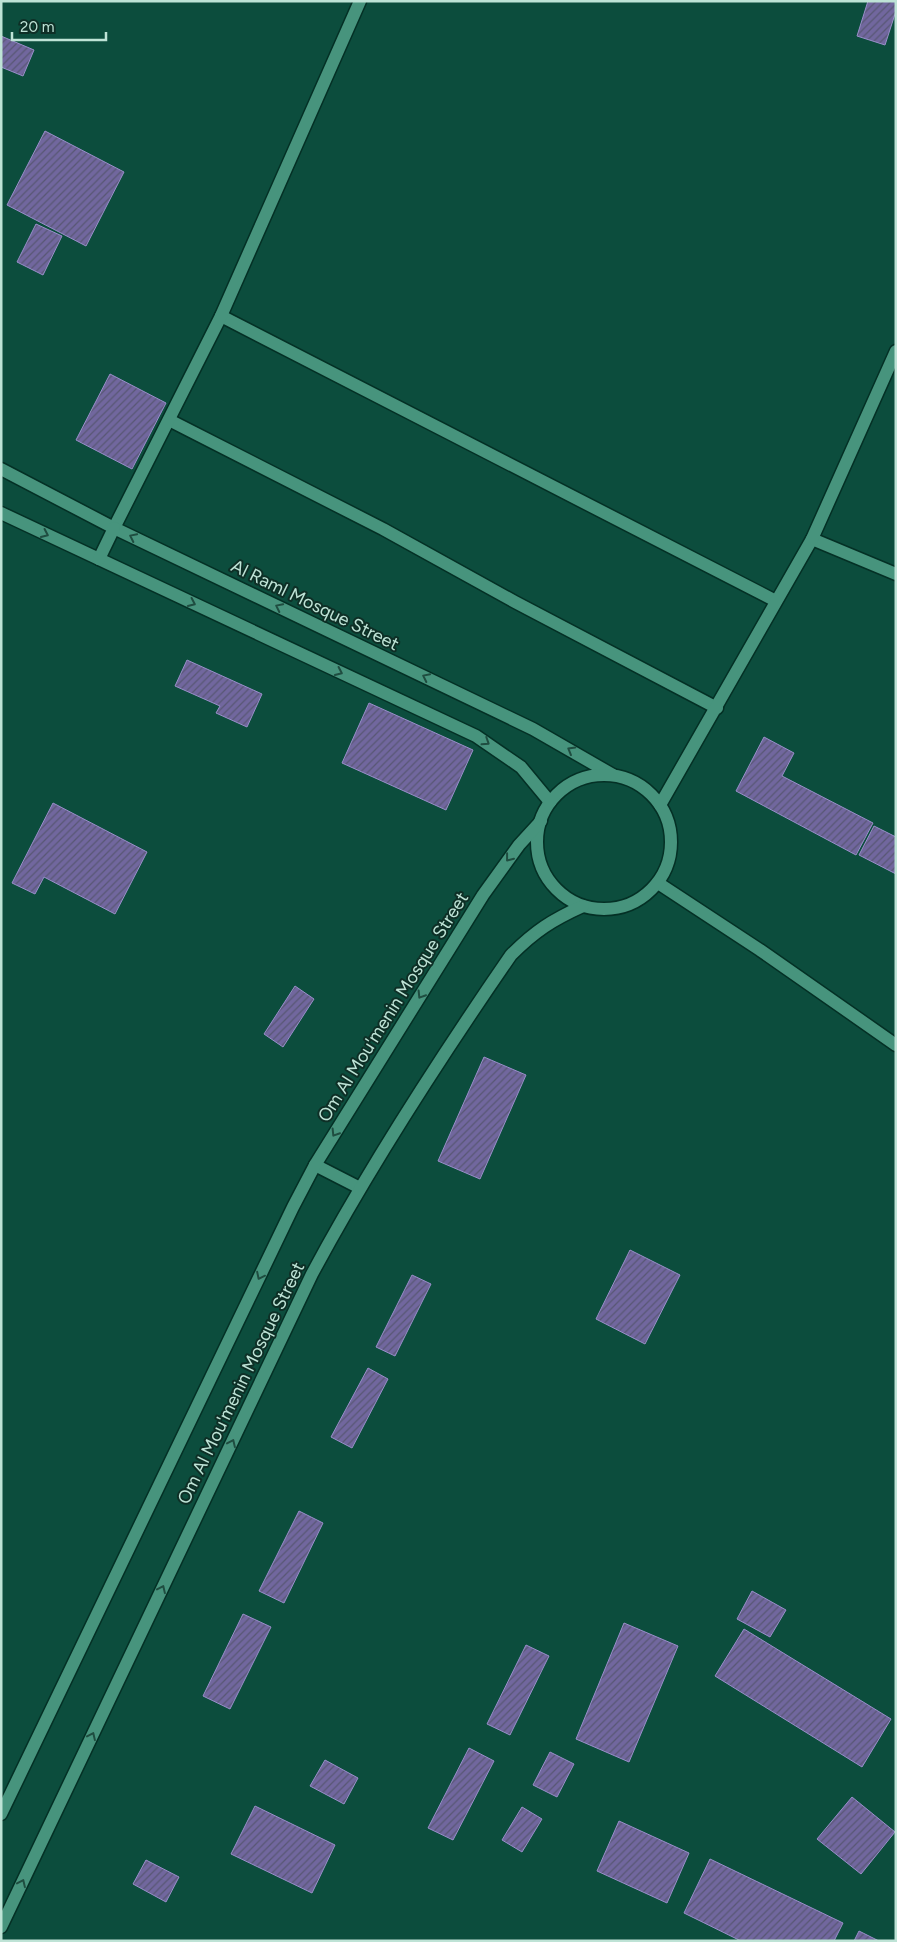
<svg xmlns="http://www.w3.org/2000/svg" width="897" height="1942" viewBox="0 0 897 1942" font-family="Figtree,sans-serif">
<defs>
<pattern id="building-hatch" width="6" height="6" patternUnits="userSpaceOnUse" patternTransform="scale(1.25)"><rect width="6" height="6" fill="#71679e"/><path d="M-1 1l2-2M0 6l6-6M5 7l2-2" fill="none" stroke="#585774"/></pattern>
</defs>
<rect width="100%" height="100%" fill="#0c4d3d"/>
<g fill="url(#building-hatch)" stroke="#998fc9">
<polygon points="868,1 896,1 896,11 885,45 857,36"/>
<polygon points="1,36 34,50 23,76 1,67"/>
<polygon points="45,131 124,172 86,246 7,205"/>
<polygon points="36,224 62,236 43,275 17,262"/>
<polygon points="110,374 166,403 132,469 76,440"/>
<polygon points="187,660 262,694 247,727 216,713 220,706 175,686"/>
<polygon points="369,703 473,750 446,810 342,763"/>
<polygon points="764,737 794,753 782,776 873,823 856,855 736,791"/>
<polygon points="53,803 147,852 115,914 44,877 35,894 12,883"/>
<polygon points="874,826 896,837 896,874 859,855"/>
<polygon points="295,986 314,999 283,1047 264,1034"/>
<polygon points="484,1057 526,1075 480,1179 438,1161"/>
<polygon points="630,1250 680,1275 645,1344 596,1319"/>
<polygon points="412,1275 431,1284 395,1356 376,1347"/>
<polygon points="368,1368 388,1379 352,1448 331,1437"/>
<polygon points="299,1511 323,1523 284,1603 259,1591"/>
<polygon points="752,1591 786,1610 770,1637 737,1619"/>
<polygon points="243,1614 271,1627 230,1709 203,1696"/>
<polygon points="624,1623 678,1646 629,1762 576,1739"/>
<polygon points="744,1629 891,1719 862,1767 715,1676"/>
<polygon points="526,1645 549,1656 510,1735 487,1724"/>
<polygon points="469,1748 494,1761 453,1840 428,1828"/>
<polygon points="550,1752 574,1764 557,1797 533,1785"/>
<polygon points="325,1760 358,1778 344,1804 310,1786"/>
<polygon points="852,1797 895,1832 861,1874 817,1839"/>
<polygon points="255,1806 335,1845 312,1893 231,1854"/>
<polygon points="522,1807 542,1819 522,1852 502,1840"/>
<polygon points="619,1821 689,1853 667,1903 597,1871"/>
<polygon points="710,1859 843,1923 834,1941 741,1941 684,1913"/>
<polygon points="146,1860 179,1877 166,1902 133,1884"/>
<polygon points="859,1931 879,1941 854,1941"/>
</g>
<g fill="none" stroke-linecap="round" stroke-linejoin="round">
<defs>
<g id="street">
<polyline points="221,316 776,601"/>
<polyline points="169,420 383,529 515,602 717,708"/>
<polyline points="114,528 221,316 360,1"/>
<polyline points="812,539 896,574"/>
<polyline points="660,805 812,539 896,351"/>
<polyline points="658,883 760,950 896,1045"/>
</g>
<g id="secondary">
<polyline points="1,469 114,528 533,729 613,775"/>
<polyline points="1,513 476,736 521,767 550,802"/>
<polyline points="99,559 114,528"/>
<circle cx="604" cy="842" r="67"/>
<polyline points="315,1165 360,1188"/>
<polyline points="1,1814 293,1207 315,1165 483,895 519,845 541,821"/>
<path d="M1 1927 312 1274C371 1164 440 1058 511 955 535 931 552 920 583 906"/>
</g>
</defs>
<use href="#street" stroke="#043025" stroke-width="15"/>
<use href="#secondary" stroke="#043025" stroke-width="15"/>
<use href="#street" stroke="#47947d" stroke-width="12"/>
<use href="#secondary" stroke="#47947d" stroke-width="12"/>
</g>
<defs><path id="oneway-chevron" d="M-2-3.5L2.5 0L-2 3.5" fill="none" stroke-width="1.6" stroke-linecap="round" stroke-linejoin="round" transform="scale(1.25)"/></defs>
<g stroke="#1f4d40">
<use href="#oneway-chevron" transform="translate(45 534) rotate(25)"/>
<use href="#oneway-chevron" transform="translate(133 537) rotate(-154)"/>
<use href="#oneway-chevron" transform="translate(192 603) rotate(25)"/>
<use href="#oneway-chevron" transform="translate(279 607) rotate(-154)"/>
<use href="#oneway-chevron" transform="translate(339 672) rotate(25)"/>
<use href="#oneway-chevron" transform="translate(426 677) rotate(-154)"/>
<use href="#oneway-chevron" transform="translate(486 742) rotate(33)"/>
<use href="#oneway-chevron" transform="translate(571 750) rotate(-150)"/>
<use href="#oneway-chevron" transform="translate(509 858) rotate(128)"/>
<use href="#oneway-chevron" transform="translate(421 995) rotate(122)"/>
<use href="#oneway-chevron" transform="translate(335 1133) rotate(122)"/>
<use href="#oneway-chevron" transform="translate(260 1276) rotate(116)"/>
<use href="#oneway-chevron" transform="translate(232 1443) rotate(-65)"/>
<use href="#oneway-chevron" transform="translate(162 1589) rotate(-65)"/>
<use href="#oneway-chevron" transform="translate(92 1736) rotate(-65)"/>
<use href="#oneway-chevron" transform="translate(22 1883) rotate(-65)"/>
</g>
<g text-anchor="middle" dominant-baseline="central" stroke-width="4" stroke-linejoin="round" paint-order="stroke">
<g font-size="18" fill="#bee3d6" stroke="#0e2f26">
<text transform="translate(315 605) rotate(26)">Al Raml Mosque Street</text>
<text transform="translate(393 1007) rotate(-58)">Om Al Mou'menin Mosque Street</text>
<text transform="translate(241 1383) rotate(-64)">Om Al Mou'menin Mosque Street</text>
</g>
</g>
<rect width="897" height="1942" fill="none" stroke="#bee3d6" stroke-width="5"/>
<path d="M12 32v8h94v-8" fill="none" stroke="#bee3d6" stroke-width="2.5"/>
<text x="20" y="32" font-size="15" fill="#bee3d6" stroke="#0e2f26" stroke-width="4" paint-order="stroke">20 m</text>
</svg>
